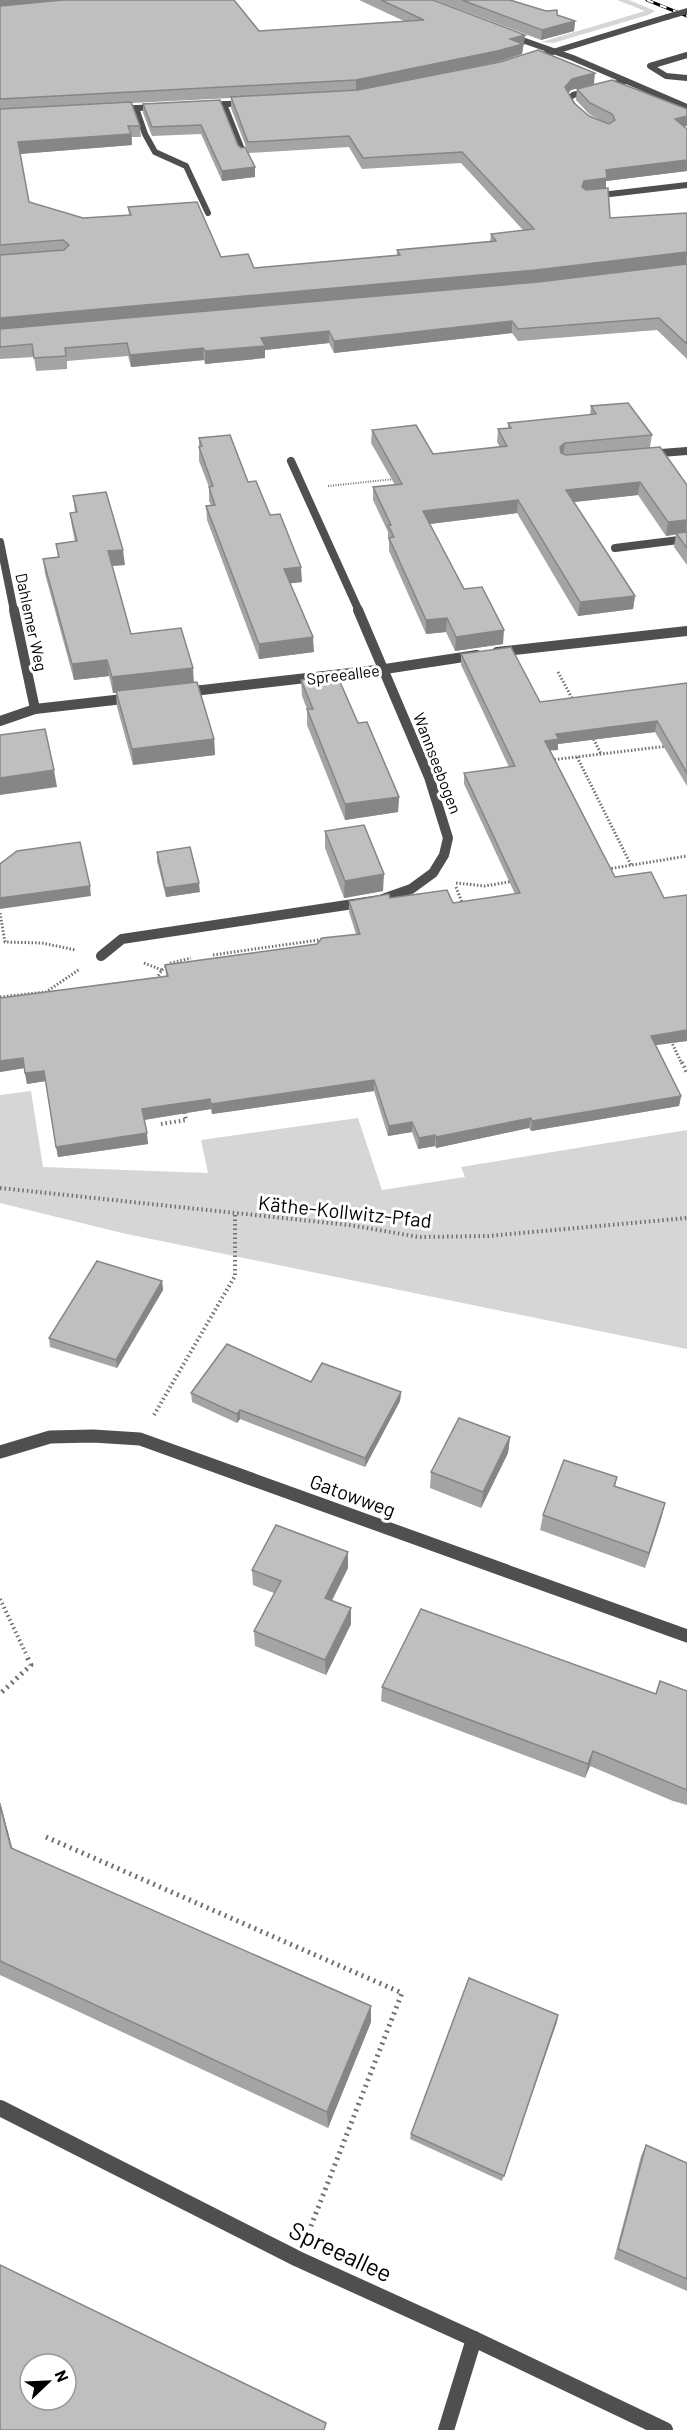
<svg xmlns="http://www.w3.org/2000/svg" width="687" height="2430" viewBox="0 0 687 2430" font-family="Barlow,sans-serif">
<rect width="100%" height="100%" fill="#fff"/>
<g fill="#d6d6d6">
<polygon points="617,0 629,0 655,11 648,15 553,43 541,42 645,11"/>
<polygon points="31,1091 43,1167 208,1173 201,1140 358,1118 382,1190 465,1177 461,1167 687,1130 687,1349 122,1233 0,1203 0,1095"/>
</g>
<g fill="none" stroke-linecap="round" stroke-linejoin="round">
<polyline stroke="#717171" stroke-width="2" stroke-dasharray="1 1.5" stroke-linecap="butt" points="328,486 395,479"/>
<g stroke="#717171" stroke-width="3" stroke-dasharray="1.5 2" stroke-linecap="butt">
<polyline points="558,672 573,700"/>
<polyline points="592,736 601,754"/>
<polyline points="577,757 631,865"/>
<polyline points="551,760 668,746"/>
<polyline points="608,869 687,856"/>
<polyline points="456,883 485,886 514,881"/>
<polyline points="456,887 463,905"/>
<polyline points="0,913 5,942 42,943 76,950"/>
<polyline points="213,955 325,939"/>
<polyline points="144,963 162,970 158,976 160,981"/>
<polyline points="162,970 171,963 191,958"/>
<polyline points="0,997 46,992 80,969"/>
<polyline points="671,1041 682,1064"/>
</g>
<g stroke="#717171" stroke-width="4" stroke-dasharray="1.5 3" stroke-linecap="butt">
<polyline points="682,1062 687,1073"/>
<polyline points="161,1124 186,1120 184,1110"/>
<polyline points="0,1188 349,1225 419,1237 488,1236 687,1218"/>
<polyline points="154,1415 235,1276 235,1214"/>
<polyline points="0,1599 27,1656"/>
</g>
<g stroke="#717171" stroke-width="5" stroke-dasharray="2 4.5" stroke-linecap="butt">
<polyline points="2,1692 31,1665 26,1655"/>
<polyline points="46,1837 402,1993 309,2231"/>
</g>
<g stroke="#4f4f4f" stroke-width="6">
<polyline points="687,55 650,66 666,76 687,78"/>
<polyline points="224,104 243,152"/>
<polyline points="136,108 145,134 155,152 186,166 208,213"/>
<polyline points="576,110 569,99 573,95 626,81"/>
<polyline points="593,196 687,185"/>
</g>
<g stroke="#4f4f4f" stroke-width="8">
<polyline points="648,454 687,451"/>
<polyline points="615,548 687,539"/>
</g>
<polyline stroke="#4f4f4f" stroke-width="6" points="511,36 573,58 687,107"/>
<g stroke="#4f4f4f" stroke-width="8">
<polyline points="291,461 359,611"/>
<polyline points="0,542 14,611"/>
</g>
<g stroke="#4f4f4f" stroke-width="10">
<polyline points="14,610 35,709"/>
<polyline points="497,652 687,631"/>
<polyline points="185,692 385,669 477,655"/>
<polyline points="0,721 35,709 132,698"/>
<polyline points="101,956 122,939 380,900 411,889 433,873 444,855 448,838 429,777 358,610"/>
</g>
<polyline stroke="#4f4f4f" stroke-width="13" points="0,1452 50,1437 93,1436 140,1439 687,1636"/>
<g stroke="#4f4f4f" stroke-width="16">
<polyline points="0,2108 298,2259 474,2339 665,2430"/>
<polyline points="446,2430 474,2339"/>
</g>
<g stroke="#4f4f4f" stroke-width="6">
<polyline points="533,58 667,17"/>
<polyline points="208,105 247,103"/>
<polyline points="118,109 157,107"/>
</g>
<defs>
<polyline id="rail" points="647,0 687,16"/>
</defs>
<use href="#rail" stroke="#000" stroke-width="3"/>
<use href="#rail" stroke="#fff" stroke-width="2" stroke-dasharray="7" stroke-linecap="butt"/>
<polyline stroke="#4f4f4f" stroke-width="6" points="667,17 687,11"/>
</g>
<g fill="#a4a4a4" fill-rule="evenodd">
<path d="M0 0 259 31 404 21 359 0H433L525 35 522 54 497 62 594 84 571 90 568 93 574 103 589 116 606 123 589 114 576 100 577 89 684 127 687 129V171L606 181V189L610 218 687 213V359L657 330 518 341 512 333 334 353 329 343 265 350V358L205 364 204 360 131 367 128 356 67 361V369L36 371 34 357 0 359ZM231 98V108L248 152 238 145 220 100 143 104V113L152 136 201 134 222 181 255 177 248 153 349 147 362 169 461 163 523 230 491 234 490 242 397 250V256L254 268 221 257 128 207 129 215 83 218 29 202 20 154 132 145V137H141L140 126 132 103Z"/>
<polygon points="435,0 510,0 575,21 574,31 541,40"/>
<polygon points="591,406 652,435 650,447 687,485 687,565 674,547 676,534 666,536 638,495 574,502 635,596 633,609 578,616 517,513 429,524 464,589 503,644 455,651 446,632 426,634 389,551 389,542 388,538 388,532 373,500 373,487 395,485 371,443 372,430 433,454 500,447 497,442 498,429 508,428 508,423 590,415"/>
<polygon points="199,438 248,482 270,515 302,582 290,583 314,652 259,659 207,520 206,506 211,505 209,501 209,487 199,461"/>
<polygon points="73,496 125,565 112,566 131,634 194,682 214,739 215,755 133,765 117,707 116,693 113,693 109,676 74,680 45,574 43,559 58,557 56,544 75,542 72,527 70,513 75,512"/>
<polygon points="461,654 540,702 687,683 687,786 655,732 558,744 558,750 550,750 615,877 664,898 687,895 687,1041 656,1045 681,1096 679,1106 531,1131 529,1128 436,1148 435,1146 418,1149 412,1132 388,1136 374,1091 212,1114 211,1109 144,1120 148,1144 58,1157 46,1081 27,1084 24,1068 0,1072 0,998 166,976 165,965 317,944 356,934 349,912 349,901 390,898 453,903 515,894 464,784 464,773 509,767 461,665"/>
<polygon points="301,680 358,723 399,797 398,812 345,820 307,725 307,709 302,696"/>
<polygon points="325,831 383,891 344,898 325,848"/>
<polygon points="157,852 200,892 166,897 157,861"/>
<polygon points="162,1281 163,1290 117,1368 50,1347 49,1338"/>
<polygon points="311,1382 401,1392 400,1401 365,1467 240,1419 237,1423 192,1402 191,1393"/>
<polygon points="510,1437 508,1453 481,1508 430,1488 431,1472"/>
<polygon points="617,1477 615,1487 665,1503 661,1519 645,1568 540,1530 543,1515"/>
<polygon points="348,1552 348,1568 332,1601 351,1624 326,1675 255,1646 254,1631 274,1593 253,1585 252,1570"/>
<polygon points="382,1687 656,1694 687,1691 687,1805 673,1801 590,1766 585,1778 381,1701"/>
<polygon points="0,1802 12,1848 371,2022 328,2128 0,1975"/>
<polygon points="558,2015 502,2181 410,2139 411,2134"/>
<polygon points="646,2145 687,2163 687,2291 614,2259 641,2156"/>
</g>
<g fill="#868686">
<polygon points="0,0 62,0 0,6"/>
<polygon points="575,21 574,31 541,40 542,30"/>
<polygon points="525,35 522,54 497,62 356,91 356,80"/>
<polygon points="595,73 594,84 571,90 564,98 565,87 572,79"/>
<polygon points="687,116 687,126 673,130 675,119"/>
<polygon points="131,134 132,145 19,154 18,142"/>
<polygon points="687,160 687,171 606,181 606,189 583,193 582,187 584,181 606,170"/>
<polygon points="255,167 255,177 222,181 222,171"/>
<polygon points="687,252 686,264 535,282 0,330 0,318"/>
<polygon points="512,321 512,333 334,353 334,341"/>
<polygon points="329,331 329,343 265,350 265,358 205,364 205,351 261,338"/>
<polygon points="203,348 204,360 131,367 130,355"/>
<polygon points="565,443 563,456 558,460 560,447"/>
<polygon points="640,482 638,495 565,503 566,490"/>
<polygon points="518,500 517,513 422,525 423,511"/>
<polygon points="687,520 686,533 666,536 668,522"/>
<polygon points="123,550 125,565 110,566 108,551"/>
<polygon points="301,567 302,582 285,584 284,569"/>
<polygon points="635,596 633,609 578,616 580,602"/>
<polygon points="447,618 446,632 426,634 426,620"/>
<polygon points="504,630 503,644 455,651 456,637"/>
<polygon points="313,637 314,652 259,659 259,644"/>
<polygon points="107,660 109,676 74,680 72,664"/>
<polygon points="193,668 194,684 113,693 112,677"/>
<polygon points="657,721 655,732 558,744 558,750 544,751 545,741 556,734"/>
<polygon points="214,739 215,755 133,765 132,749"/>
<polygon points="54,770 57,787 0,795 0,778"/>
<polygon points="399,797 398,812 345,820 345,804"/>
<polygon points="384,874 383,891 344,898 345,881"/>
<polygon points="199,883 200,892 166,897 165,888"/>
<polygon points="90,886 91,896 0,909 0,898"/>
<polygon points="687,1030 687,1041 649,1046 651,1036"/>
<polygon points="23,1058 25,1068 0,1072 0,1061"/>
<polygon points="44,1071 46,1081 27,1084 25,1073"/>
<polygon points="374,1080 374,1091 212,1114 211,1104"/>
<polygon points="681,1096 679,1106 531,1131 532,1121"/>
<polygon points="210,1099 211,1109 143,1120 142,1109"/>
<polygon points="531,1118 529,1128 436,1148 436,1137"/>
<polygon points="412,1122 412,1132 388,1136 389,1126"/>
<polygon points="147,1133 148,1144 58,1157 56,1147"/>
<polygon points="435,1135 435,1146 418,1149 419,1138"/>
<polygon points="162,1281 163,1290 117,1368 116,1360"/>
<polygon points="401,1392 400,1401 365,1467 365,1458"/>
<polygon points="240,1410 240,1419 237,1423 237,1414"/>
<polygon points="510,1437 508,1453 481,1508 483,1492"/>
<polygon points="665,1503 661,1519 645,1568 649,1553"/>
<polygon points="348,1552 348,1568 325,1613 325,1598"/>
<polygon points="351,1608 351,1624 326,1675 325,1660"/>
<polygon points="593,1751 590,1766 585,1778 588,1764"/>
<polygon points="0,1802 17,1866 11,1848 0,1805"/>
<polygon points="371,2006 371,2022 328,2128 327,2112"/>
<polygon points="558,2015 557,2022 502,2181 504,2176"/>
</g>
<g fill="#bfbfbf" stroke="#868686" stroke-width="1.5" fill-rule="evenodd">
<polygon points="63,0 234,0 259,31 424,20 381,0 433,0 525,35 510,39 523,44 497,51 356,80 0,99 0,6"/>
<polygon points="462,0 510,0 546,11 557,10 557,15 575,21 542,30"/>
<polygon points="538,50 595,73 572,79 565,87 574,103 589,116 609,124 615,120 612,114 590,103 577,89 612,80 687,109 687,116 675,119 687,129 687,160 606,170 607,178 584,181 582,187 586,190 608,188 610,218 687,213 687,252 536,270 0,318 0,255 64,250 69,245 63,240 0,245 0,109 131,102 140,126 128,126 131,134 18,142 29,202 83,218 131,215 128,207 197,202 221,257 248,254 254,268 400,255 397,250 496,241 491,234 534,229 462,152 363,158 349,136 248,142 231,97 358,90 500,62"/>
<polygon points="220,100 238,145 241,148 245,147 255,167 222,171 201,125 152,127 143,104"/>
<polygon points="687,264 687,344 659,318 518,329 512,321 334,341 329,331 261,338 265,346 205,351 203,348 130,355 127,343 65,348 66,356 34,358 32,344 0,347 0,329 538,282"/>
<polygon points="628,403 652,435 565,443 560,447 561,453 566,455 660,447 687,485 687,520 668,522 640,482 566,490 635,596 580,602 518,500 423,511 464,589 482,587 504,630 456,637 447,618 426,620 389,538 394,537 388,525 391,525 373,487 402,484 372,430 416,425 433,454 507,446 498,429 511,428 508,423 596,414 591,406"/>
<polygon points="230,435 248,482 256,481 270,515 280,514 301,567 284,569 313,637 259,644 206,506 215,505 209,487 213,486 199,447 202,446 199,438"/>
<polygon points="106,492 123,550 108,551 131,634 181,628 193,668 112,677 107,660 72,664 43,559 59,557 56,544 77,541 70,513 77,512 73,496"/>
<polygon points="687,532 687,548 676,533"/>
<polygon points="511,647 540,702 687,683 687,773 657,721 556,734 559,739 545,741 615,877 651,872 664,898 687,895 687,1030 651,1036 681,1096 532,1121 531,1118 436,1137 435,1135 419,1138 412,1122 389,1126 374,1080 211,1104 210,1099 142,1109 147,1133 56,1147 44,1071 25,1073 23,1058 0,1061 0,998 168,976 165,965 317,944 322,938 360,934 349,901 389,894 390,898 447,890 453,903 520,893 464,773 515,766 461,654"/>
<polygon points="337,675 358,723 367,722 399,797 345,804 307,709 313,709 301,680"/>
<polygon points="197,682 214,739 132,749 116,691"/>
<polygon points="45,729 54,770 0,778 0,735"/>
<polygon points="364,825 384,874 345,881 325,831"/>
<polygon points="80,842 90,886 0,898 0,864 17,851"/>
<polygon points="190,847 199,883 165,888 157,852"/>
<polygon points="97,1261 162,1281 116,1360 49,1338"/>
<polygon points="227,1344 311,1382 322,1363 401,1392 365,1458 240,1410 237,1414 191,1393"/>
<polygon points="459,1418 510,1437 483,1492 431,1472"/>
<polygon points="564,1460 617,1477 614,1486 665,1503 649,1553 543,1515"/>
<polygon points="276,1525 348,1552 325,1598 351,1608 325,1660 254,1631 281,1581 252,1570"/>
<polygon points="421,1609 656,1694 660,1681 687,1691 687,1790 593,1751 588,1764 382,1687"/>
<polygon points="0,1805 11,1848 371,2006 327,2112 0,1961"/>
<polygon points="469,1978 558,2015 504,2176 411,2134"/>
<polygon points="646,2145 687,2163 687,2279 618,2249"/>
<path d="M0 2265 326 2423 324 2430H0ZM30 2364H66V2400H30Z"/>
</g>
<g text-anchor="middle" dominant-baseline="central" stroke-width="6" stroke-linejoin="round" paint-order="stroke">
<g font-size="16" fill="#000" stroke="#fff">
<text transform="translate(32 622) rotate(78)">Dahlemer Weg</text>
<text transform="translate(343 674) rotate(-7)">Spreeallee</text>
<text transform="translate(438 763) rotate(69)">Wannseebogen</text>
</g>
<g font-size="20" fill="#000" stroke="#fff">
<text transform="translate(345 1211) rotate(6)">Käthe-Kollwitz-Pfad</text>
<text transform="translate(353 1495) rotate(20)">Gatowweg</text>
</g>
<g font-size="24" fill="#000" stroke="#fff">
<text transform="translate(341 2251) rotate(25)">Spreeallee</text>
</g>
</g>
<g transform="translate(48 2382) rotate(67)"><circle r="28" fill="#ffffff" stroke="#999999" stroke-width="1.5"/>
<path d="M0-4.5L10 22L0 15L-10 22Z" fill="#000000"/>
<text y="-9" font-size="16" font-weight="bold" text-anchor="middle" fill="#000000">N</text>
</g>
</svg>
